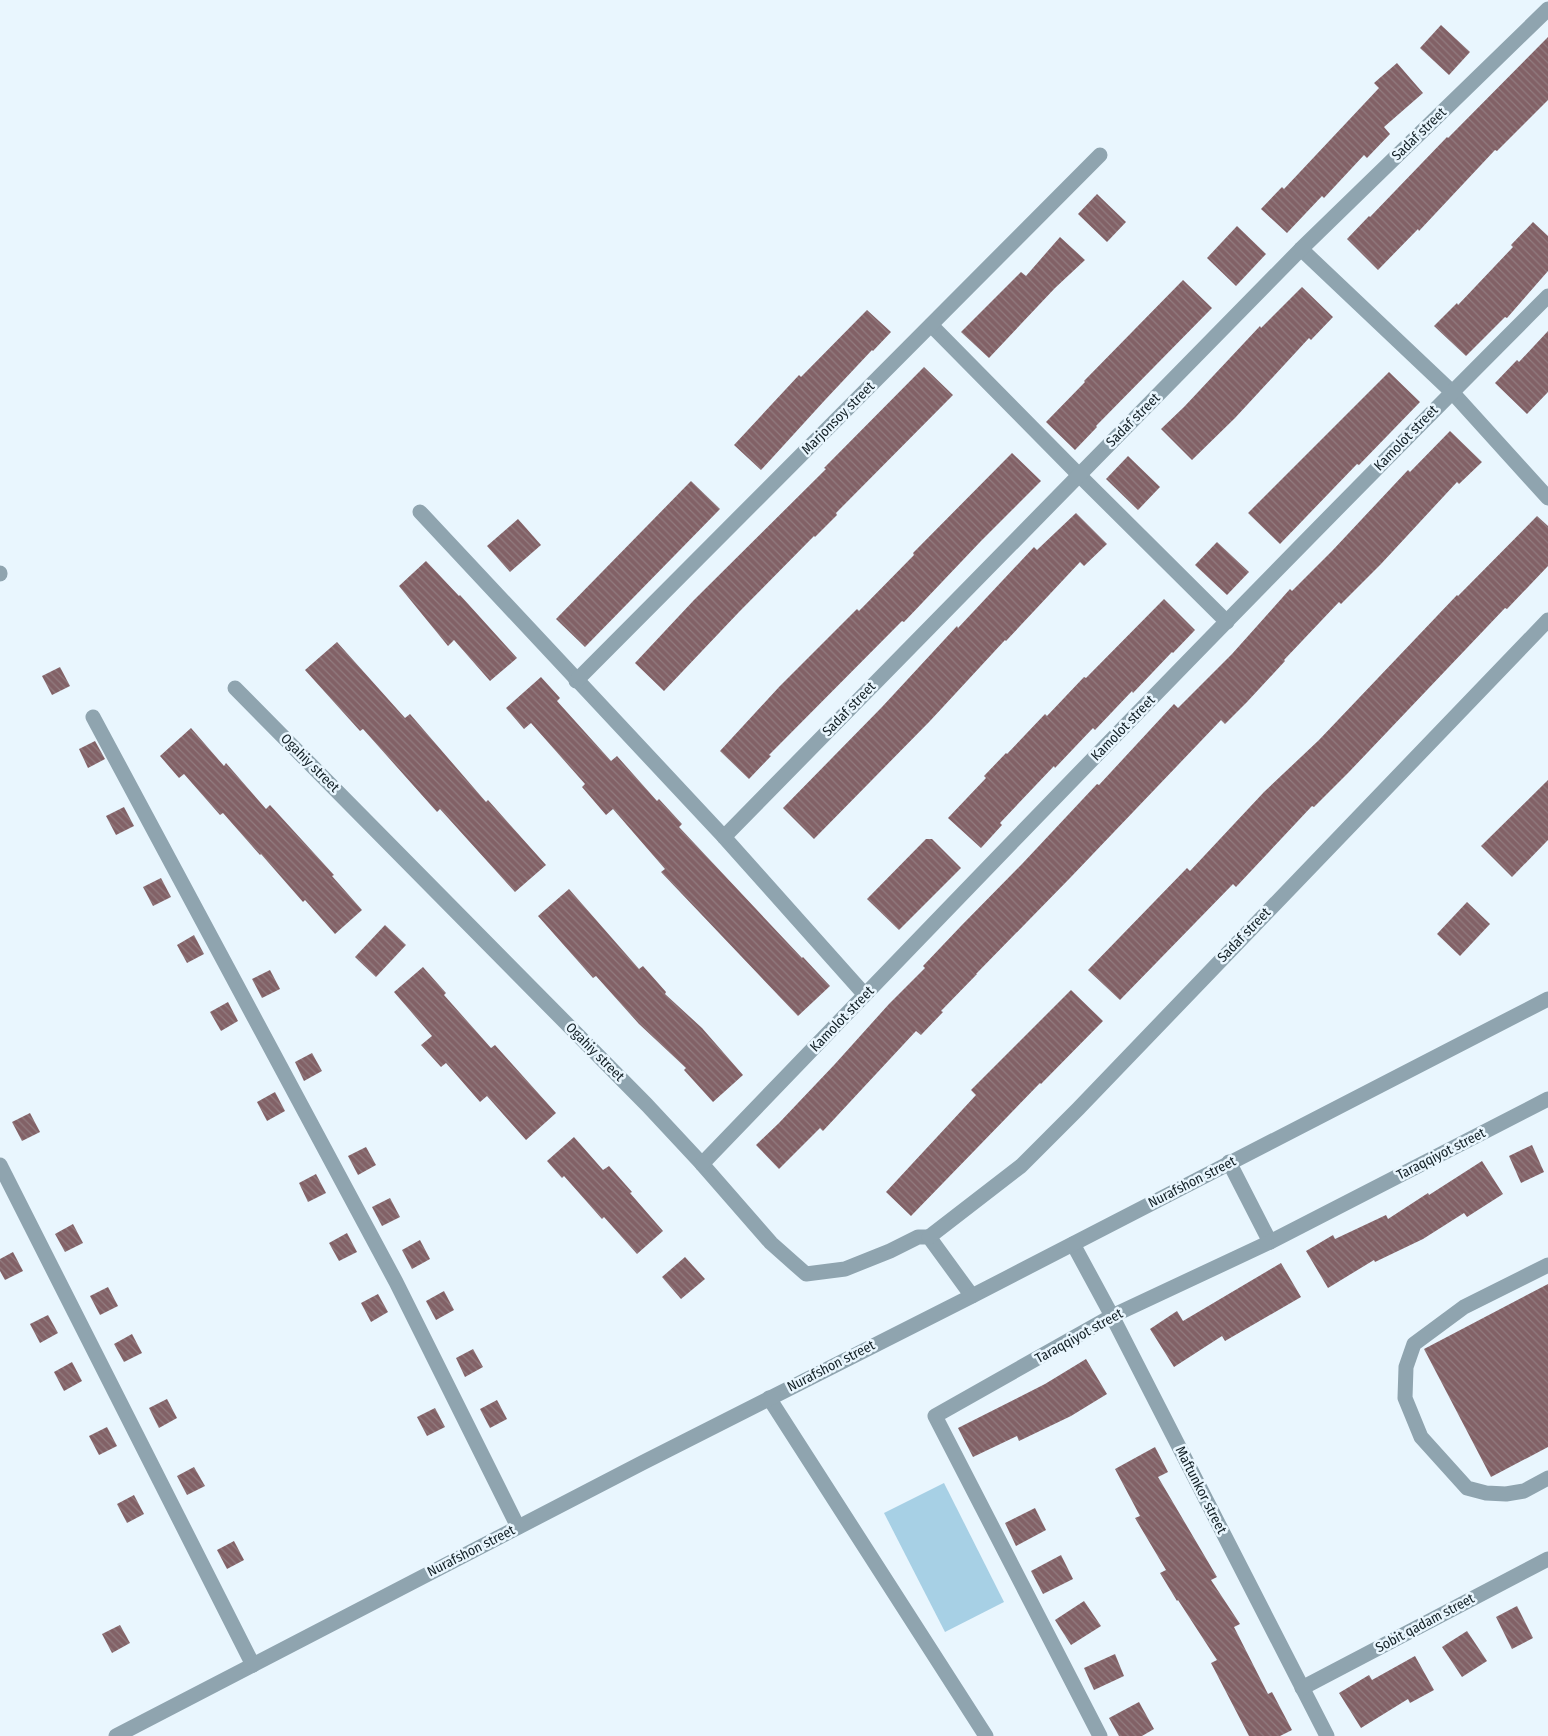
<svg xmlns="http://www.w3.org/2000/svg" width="1548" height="1736" viewBox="0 0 1548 1736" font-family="'Fira Sans Condensed',sans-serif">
<defs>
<pattern id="building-back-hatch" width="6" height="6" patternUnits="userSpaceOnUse" patternTransform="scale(1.25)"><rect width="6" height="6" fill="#826166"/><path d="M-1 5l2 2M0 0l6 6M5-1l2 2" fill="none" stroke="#927c80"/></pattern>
</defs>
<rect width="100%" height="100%" fill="#e9f6fe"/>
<polygon fill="#a7d0e5" points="944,1483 1004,1602 945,1632 884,1513"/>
<g fill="url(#building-back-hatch)">
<polygon points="1441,25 1470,52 1449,75 1420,48"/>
<polygon points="1548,37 1548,100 1497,151 1495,150 1419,231 1418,229 1378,270 1347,239 1369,216 1370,217 1447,137 1448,138"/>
<polygon points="1397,63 1423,93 1384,127 1390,134 1367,158 1364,155 1324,198 1322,196 1287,233 1261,209 1282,187 1284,189 1379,88 1374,83"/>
<polygon points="1097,194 1126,222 1107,242 1078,214"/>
<polygon points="1533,222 1548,236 1548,271 1507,318 1505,317 1466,356 1434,326 1457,303 1458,305 1513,247 1511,245"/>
<polygon points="1237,226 1266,254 1236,286 1207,258"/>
<polygon points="1060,237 1085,260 1055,288 989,358 961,332 1021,272 1026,276"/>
<polygon points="1183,280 1212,308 1096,426 1097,427 1075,450 1046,422 1085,382 1084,381"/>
<polygon points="1302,287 1333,317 1311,340 1309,338 1235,418 1192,460 1161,429 1184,407 1260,326 1261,328"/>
<polygon points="867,310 891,332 873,351 872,350 825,400 761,470 734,445 799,375 801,377"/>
<polygon points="1548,331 1548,392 1527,414 1495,383 1517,360 1519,362"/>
<polygon points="924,367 953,395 836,513 837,515 815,537 814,536 739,612 664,691 635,663 694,600 826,469 824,468"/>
<polygon points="1389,372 1420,402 1359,465 1357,464 1280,544 1248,513"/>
<polygon points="1450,431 1482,462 1459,484 1457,482 1381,564 1341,604 1339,602 1284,660 1285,661 1247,702 1225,724 1221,720 1070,878 976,974 977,974 941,1011 943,1012 921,1035 916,1031 823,1131 820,1128 779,1169 756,1145 779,1123 835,1064 889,1004 925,968 923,966 961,926 1022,864 1097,784 1099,785 1174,704 1178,708 1232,654 1290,589 1292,591 1332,551 1408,470 1410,472"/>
<polygon points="1012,453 1041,481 981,541 904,622 902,621 769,755 771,756 749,779 720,751 779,687 857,609 859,611 914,555 913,553"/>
<polygon points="1128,456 1160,487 1138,510 1106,479"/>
<polygon points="691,481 720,509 585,647 556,619"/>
<polygon points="1076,513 1107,544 1084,566 1080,562 1006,641 1005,640 930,721 814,839 783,808 882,707 957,626 958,628 1034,547 1037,550"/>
<polygon points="1537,516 1548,526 1548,566 1507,609 1505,608 1349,772 1314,807 1312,806 1236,887 1233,884 1120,1000 1088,970 1187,868 1190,871 1264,792 1319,740 1457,595 1458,596"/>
<polygon points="518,519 541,545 510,572 487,546"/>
<polygon points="1217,542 1249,572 1227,595 1195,565"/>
<polygon points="426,561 459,596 460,595 517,658 490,681 454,640 448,646 399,586"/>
<polygon points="1164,599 1195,630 1173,653 1172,652 1133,693 1132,691 1095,730 1093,728 1055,768 1054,766 1000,823 1002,825 981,848 948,818 986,778 984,776 1006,753 1007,754 1045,714 1047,716 1084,677 1086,678"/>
<polygon points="337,642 405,718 410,714 486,802 488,800 546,865 515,892 440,809 437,812 363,729 360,731 305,670"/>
<polygon points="60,667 70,686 52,695 42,676"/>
<polygon points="541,677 560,698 557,701 611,761 617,756 657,801 659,799 682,824 679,827 802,958 803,957 830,986 798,1016 661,872 665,869 613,809 606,815 582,787 585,784 531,723 524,729 506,708"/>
<polygon points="191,728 224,766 226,763 266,809 270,805 334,875 332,876 362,910 335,934 305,900 303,902 261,854 260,855 223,813 220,815 184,774 179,778 160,756"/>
<polygon points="95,741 105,759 88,768 79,749"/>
<polygon points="1548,780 1548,840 1512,877 1481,846"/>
<polygon points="124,807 134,826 116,835 106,816"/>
<polygon points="926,839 932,839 961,868 899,930 867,899"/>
<polygon points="161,878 171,897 153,906 143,887"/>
<polygon points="569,889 639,969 643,966 666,992 665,994 702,1028 743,1075 713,1102 684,1070 686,1068 639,1024 596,976 593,978 538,916"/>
<polygon points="1467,902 1490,924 1460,956 1437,934"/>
<polygon points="385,925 406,945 376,977 355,957"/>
<polygon points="194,935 204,954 187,963 177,945"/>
<polygon points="423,967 446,993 444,995 491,1048 495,1045 556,1113 526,1140 487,1096 480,1102 446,1063 441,1067 421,1045 432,1036 394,992"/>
<polygon points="270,970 280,989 262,998 252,979"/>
<polygon points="1071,990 1103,1021 1041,1084 1040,1083 911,1216 886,1192 976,1095 971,1090"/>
<polygon points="228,1002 238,1021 221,1031 210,1012"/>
<polygon points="312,1053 322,1071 304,1081 295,1062"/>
<polygon points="275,1092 285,1111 267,1121 257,1102"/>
<polygon points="30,1113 40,1132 22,1141 12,1122"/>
<polygon points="574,1137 603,1170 609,1166 632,1192 630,1193 663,1231 637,1254 604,1217 602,1219 564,1176 562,1178 547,1161"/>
<polygon points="1532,1145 1544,1172 1521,1183 1509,1156"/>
<polygon points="366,1147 376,1165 358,1175 348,1156"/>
<polygon points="1482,1161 1503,1194 1467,1217 1464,1213 1423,1239 1375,1262 1374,1260 1328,1288 1306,1251 1333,1235 1335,1239 1386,1215 1388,1219 1428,1193 1429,1195"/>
<polygon points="316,1174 326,1193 308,1202 299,1183"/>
<polygon points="390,1198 400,1217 382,1226 372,1207"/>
<polygon points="73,1224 83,1243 65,1252 55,1234"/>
<polygon points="347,1233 357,1252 339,1261 329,1243"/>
<polygon points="420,1240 430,1259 412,1269 402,1250"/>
<polygon points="13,1252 23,1271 5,1280 0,1271 0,1259"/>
<polygon points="685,1257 705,1279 681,1299 662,1277"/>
<polygon points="1281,1263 1301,1297 1225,1341 1222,1336 1174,1367 1150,1329 1177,1311 1183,1321"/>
<polygon points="1548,1284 1548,1447 1491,1477 1424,1349"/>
<polygon points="108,1287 118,1306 100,1315 90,1296"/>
<polygon points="444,1291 454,1310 436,1320 426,1301"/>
<polygon points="378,1294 388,1312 371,1322 361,1303"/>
<polygon points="48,1315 58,1333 40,1343 30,1324"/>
<polygon points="132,1334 142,1353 124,1362 114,1344"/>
<polygon points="473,1349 483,1367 465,1377 456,1358"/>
<polygon points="1086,1359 1107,1394 1071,1416 1019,1441 1017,1436 973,1457 958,1428 1045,1384"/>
<polygon points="72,1362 82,1381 64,1391 54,1372"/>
<polygon points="167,1399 177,1418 159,1428 149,1408"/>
<polygon points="497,1400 507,1419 490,1428 480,1409"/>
<polygon points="435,1408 445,1427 427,1436 417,1417"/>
<polygon points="107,1427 117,1446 99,1455 89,1436"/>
<polygon points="1155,1447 1168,1472 1158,1477 1217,1577 1211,1580 1240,1624 1234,1627 1268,1694 1272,1692 1292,1730 1280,1736 1249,1736 1211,1663 1217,1660 1178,1600 1177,1601 1160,1573 1166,1570 1135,1518 1140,1516 1115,1469"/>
<polygon points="194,1467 205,1486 187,1495 177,1476"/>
<polygon points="134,1495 144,1514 127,1523 117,1504"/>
<polygon points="1035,1508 1046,1530 1016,1546 1005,1523"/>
<polygon points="234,1541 244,1560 227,1569 217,1550"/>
<polygon points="1061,1555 1073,1579 1043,1594 1031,1571"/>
<polygon points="1084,1601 1101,1626 1071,1645 1055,1620"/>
<polygon points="1517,1606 1533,1638 1512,1649 1496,1617"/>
<polygon points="120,1625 130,1643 112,1653 102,1634"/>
<polygon points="1467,1631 1487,1661 1462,1677 1442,1647"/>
<polygon points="1115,1654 1124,1676 1094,1690 1084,1668"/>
<polygon points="1415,1656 1434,1690 1410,1703 1408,1699 1361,1728 1339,1693 1369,1675 1372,1680"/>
<polygon points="1139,1702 1154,1729 1142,1736 1119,1736 1109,1718"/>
</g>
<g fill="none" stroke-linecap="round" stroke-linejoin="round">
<g stroke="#8fa4af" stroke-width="15">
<polyline points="1301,249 1452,392 1548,498"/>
<polyline points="931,325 1079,475 1227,622"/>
<polyline points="420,512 724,837 865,995"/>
<polyline points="0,574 0,573"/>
<polyline points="576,681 1100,155"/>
<polyline points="235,688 647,1105 702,1164 771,1243 806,1274 845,1269 890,1251 918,1237 929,1237 972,1296"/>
<polyline points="93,717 396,1282 518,1527"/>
<polyline points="724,837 1301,249 1548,9"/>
<polyline points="1229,1162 1270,1242"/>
<path d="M702 1164C982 873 1262 582 1548 296"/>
<polyline points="0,1165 253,1665"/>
<polyline points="929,1237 1021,1166 1078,1109 1548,620"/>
<polyline points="1073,1244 1112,1316 1327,1736"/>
<polyline points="1548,1265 1464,1307 1414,1344 1406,1367 1405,1398 1421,1437 1467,1488 1486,1493 1506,1494 1524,1491 1548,1478"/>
<polyline points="769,1398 986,1736"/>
<polyline points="1302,1688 1548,1559"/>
<polyline points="116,1736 642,1463 972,1296 1548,999"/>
<polyline points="1100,1736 935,1416 1112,1316 1270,1242 1548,1099"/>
</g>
</g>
<g text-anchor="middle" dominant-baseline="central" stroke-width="5" stroke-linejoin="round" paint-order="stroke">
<g font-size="14" fill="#132026" stroke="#e9f6fe">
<text transform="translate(1419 134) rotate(-44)">Sadaf street</text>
<text transform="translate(838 418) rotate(-45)">Marjonsoy street</text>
<text transform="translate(1133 420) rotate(-45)">Sadaf street</text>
<text transform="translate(1406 438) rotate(-46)">Kamolot street</text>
<text transform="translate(849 709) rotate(-46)">Sadaf street</text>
<text transform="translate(1123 728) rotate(-46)">Kamolot street</text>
<text transform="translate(310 763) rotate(45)">Ogahiy street</text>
<text transform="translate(1244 935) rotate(-46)">Sadaf street</text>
<text transform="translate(842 1019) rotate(-46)">Kamolot street</text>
<text transform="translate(595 1052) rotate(45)">Ogahiy street</text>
<text transform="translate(1441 1154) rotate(-27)">Taraqqiyot street</text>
<text transform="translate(1192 1182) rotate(-27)">Nurafshon street</text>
<text transform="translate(1079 1336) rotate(-29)">Taraqqiyot street</text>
<text transform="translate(831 1366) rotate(-27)">Nurafshon street</text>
<text transform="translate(1201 1490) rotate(63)">Maftunkor street</text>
<text transform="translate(471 1551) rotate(-27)">Nurafshon street</text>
<text transform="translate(1425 1623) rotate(-28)">Sobit qadam street</text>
</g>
</g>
</svg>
